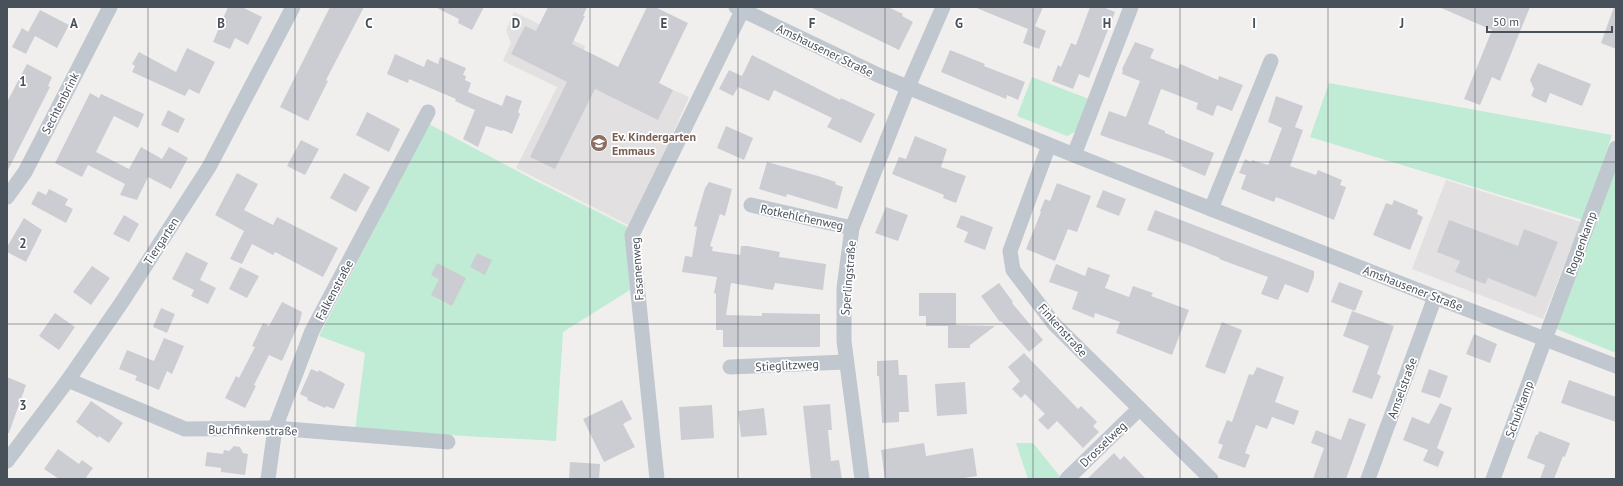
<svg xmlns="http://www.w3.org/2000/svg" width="1623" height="486" viewBox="0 0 1623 486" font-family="'PT Sans',sans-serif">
<rect width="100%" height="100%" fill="#f1efee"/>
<g fill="#e2e0e0">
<polygon points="514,12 585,46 584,50 609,62 595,89 659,118 673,90 689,97 632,227 516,168 557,87 503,61 511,43 506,30"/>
<polygon points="1446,180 1581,222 1543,319 1412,269"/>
</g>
<g fill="#c0ebd5">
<polygon points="1032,77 1089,99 1077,131 1067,136 1017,116"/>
<polygon points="1329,83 1612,135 1583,220 1310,137"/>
<polygon points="429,124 536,181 630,228 630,290 563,332 556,441 355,430 365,353 319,336"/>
<polygon points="1616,165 1616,353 1554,328"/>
<polygon points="1016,443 1033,443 1062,479 1028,479"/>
</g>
<g fill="#cccdd3">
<polygon points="228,7 242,7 262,17 248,45 235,38 230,49 213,42"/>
<polygon points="330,7 364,7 326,80 328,81 308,121 280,107"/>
<polygon points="435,7 484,7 472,30 458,23 459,19"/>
<polygon points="548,7 587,7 583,16 585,16 572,44 618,67 647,7 655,7 688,23 659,83 673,90 658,120 595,89 555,169 530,157 567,82 511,54 525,26 536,31"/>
<polygon points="810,7 888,7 903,14 902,16 913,22 899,50"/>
<polygon points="974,7 1043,7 1035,26 1046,31 1039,49 1023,43 1028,29"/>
<polygon points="1090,7 1103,7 1115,12 1089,78 1079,74 1073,89 1052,81 1058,65 1061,67 1071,43 1076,45"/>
<polygon points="1439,7 1530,7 1500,81 1492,77 1480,105 1464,99 1492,30"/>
<polygon points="1614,7 1616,7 1616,49 1601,43"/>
<polygon points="40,10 69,25 57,48 35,36 26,54 12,47 22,28 28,32"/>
<polygon points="1135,42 1154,49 1150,58 1178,69 1180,64 1218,80 1219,76 1243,85 1232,111 1217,105 1213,116 1196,109 1198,103 1161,89 1148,124 1165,131 1165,133 1214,153 1205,176 1181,166 1182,164 1164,157 1100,135 1109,111 1126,117 1140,81 1122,74 1123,70 1122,69"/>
<polygon points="187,48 215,62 199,94 189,89 185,96 132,72 135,66 132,64 139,52 176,72"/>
<polygon points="950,50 985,64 984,66 1025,82 1018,100 1007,95 1006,99 941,72"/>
<polygon points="395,54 424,67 427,59 438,64 440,57 466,68 463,75 466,76 465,80 471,83 468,92 502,106 506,95 522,101 518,112 520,114 512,134 503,130 502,131 486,126 478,147 463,139 475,110 455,101 456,99 409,79 408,83 387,74"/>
<polygon points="752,55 840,100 841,98 875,114 861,143 827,127 832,118 774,90 769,101 738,87 733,96 719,89 729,70 742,76"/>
<polygon points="1538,63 1591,84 1582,106 1550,93 1546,103 1531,96 1534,89 1530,80"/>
<polygon points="27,64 52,77 48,86 50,87 7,172 7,102"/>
<polygon points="90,93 99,98 101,94 144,114 138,128 114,116 96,152 129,169 141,147 162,159 169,147 188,158 171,189 148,177 137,200 120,195 125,184 88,165 82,177 55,163"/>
<polygon points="1276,96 1303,106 1295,127 1303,130 1290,166 1316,175 1318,170 1342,180 1340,185 1346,187 1334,220 1276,197 1274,202 1241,189 1246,175 1239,173 1245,159 1251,162 1252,160 1268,165 1282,128 1268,122"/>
<polygon points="168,110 185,119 178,133 161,125"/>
<polygon points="367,112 400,129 389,152 356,135"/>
<polygon points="726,126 753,138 744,160 717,148"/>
<polygon points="915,136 947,149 941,167 966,176 956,203 943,198 944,195 892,174 899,157 906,159"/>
<polygon points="301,140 319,149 305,175 287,166"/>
<polygon points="767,162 818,176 836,182 835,184 843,187 837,209 787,194 786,197 759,189"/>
<polygon points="237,173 258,184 244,210 273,225 277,217 338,248 323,277 275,252 273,255 252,244 242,264 230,259 244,231 215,215"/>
<polygon points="344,173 370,187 356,212 330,198"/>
<polygon points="709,182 732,189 725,216 720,214 710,246 713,247 712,251 740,255 741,246 747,246 780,252 779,257 826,264 823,290 775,283 773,290 731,283 726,315 762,316 762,313 820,314 820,347 723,347 723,330 716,330 716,294 714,293 717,277 682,272 685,256 692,257 697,227 694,226 705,188"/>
<polygon points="1057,183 1091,196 1077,232 1068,229 1055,261 1026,249 1041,212 1040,211 1045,199 1050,201"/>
<polygon points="49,189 68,199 65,205 73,209 66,223 31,204 38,191 46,195"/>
<polygon points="1103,190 1126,199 1119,216 1096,207"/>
<polygon points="1394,200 1418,210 1417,214 1423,217 1410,250 1373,235 1386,203 1392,205"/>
<polygon points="886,207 908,215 898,241 875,233"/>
<polygon points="1155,210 1314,271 1314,277 1308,293 1285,284 1278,300 1261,294 1268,277 1219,259 1220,258 1193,247 1147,230"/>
<polygon points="124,215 139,224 129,242 113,234"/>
<polygon points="961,215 993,227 985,250 964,242 968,232 956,227"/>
<polygon points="24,218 42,230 26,262 7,252 7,247"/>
<polygon points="1449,220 1518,246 1524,229 1558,242 1536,297 1488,278 1485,284 1455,272 1460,261 1437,252"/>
<polygon points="186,252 208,263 200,280 216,288 208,304 191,296 194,290 172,279"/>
<polygon points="477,253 492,260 485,275 470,267"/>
<polygon points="437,263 466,278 452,306 431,295 439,279 431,275"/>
<polygon points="1056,264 1085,276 1088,267 1110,275 1105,288 1129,297 1133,286 1153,293 1151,296 1189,310 1172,355 1116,333 1120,322 1095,313 1094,318 1072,309 1078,292 1049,282"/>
<polygon points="92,266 110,278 91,305 73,292"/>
<polygon points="240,267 259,276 247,298 229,289"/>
<polygon points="1339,282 1363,291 1355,311 1331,302"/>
<polygon points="999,283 1013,302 1012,303 1043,340 1029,352 1001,321 1000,322 981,296"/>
<polygon points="919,293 956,293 956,325 995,326 970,345 970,348 948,348 948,326 926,326 926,316 919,316"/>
<polygon points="282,302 302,312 300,321 282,361 269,355 254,385 256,386 245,408 225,398 236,376 239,378 255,347 252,346 263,323 269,326"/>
<polygon points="161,308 175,314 167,333 153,327"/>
<polygon points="1352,311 1394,326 1377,374 1381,376 1372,399 1352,392 1369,346 1343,336"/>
<polygon points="55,313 75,327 59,350 39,336"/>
<polygon points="1222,322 1242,330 1225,374 1205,367"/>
<polygon points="1474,334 1497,344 1490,363 1466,354"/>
<polygon points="164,338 184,346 172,374 167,371 159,390 135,380 137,376 119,369 127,350 154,361"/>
<polygon points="1024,353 1078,409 1081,406 1097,422 1093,426 1099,432 1083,448 1057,421 1048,430 1038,420 1045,414 1025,394 1021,398 1012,389 1020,381 1008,367"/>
<polygon points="898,360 899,375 907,375 909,412 899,412 899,422 882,423 879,376 877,376 877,361"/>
<polygon points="1257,367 1284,377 1275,402 1299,411 1294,425 1272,417 1267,429 1256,425 1245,453 1250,455 1245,468 1218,458 1223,445 1218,443 1227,420 1232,422 1249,374 1253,375"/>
<polygon points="311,369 318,372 319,370 345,384 334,409 326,406 325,408 307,400 308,398 300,394"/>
<polygon points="1429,369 1448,376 1440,398 1421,392"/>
<polygon points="7,377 26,385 9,433 7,433"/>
<polygon points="1569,380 1616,397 1616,422 1561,403"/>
<polygon points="965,382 967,414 937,416 935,384"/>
<polygon points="622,400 632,419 623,424 635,447 604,462 583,419"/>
<polygon points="91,401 123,423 109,443 99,436 98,438 76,422"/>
<polygon points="1440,403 1452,408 1437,448 1444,452 1438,467 1423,461 1428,450 1403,440 1412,417 1429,424"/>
<polygon points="830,404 832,430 828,430 831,461 839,460 842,479 811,479 803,406"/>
<polygon points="712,405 714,438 681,440 679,407"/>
<polygon points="764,408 767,435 741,437 738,411"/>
<polygon points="1349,418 1366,424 1346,479 1313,479 1324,448 1311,443 1316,430 1341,440"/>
<polygon points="1539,431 1570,443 1565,457 1563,456 1554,479 1540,479 1545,465 1527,458 1536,435 1538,435"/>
<polygon points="924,443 926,456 973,448 977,476 957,479 885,479 881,450"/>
<polygon points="234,446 240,447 243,453 248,454 245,475 221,472 221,468 205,466 207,452 223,454 224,450 229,451"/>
<polygon points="58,449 79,464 82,460 93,468 85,479 59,479 44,469"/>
<polygon points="1114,453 1120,460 1124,456 1146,479 1087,479"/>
<polygon points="570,462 600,464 599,479 569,479"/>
</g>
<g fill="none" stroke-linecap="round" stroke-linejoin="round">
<g stroke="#c0c7cf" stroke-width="15">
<polyline points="736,7 878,75 1074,155 1435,297 1616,366"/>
<polyline points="1049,145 1010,251 1013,270 1054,324 1211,479"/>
<polyline points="1074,155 1131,7"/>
<polyline points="7,197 25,172 110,7"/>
<polyline points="751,205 852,228"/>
<polyline points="1211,209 1271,61"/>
<polyline points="730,367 845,362"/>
<polyline points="68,380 185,429 275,428 448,442"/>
<polyline points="7,461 68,380 122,302 209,167 293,7"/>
<polyline points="268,479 275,428 312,331 428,112"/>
<polyline points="657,479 632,235 744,7"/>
<polyline points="862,479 844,341 844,288 852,228 908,87 943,7"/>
<polyline points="1067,479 1139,409"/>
<polyline points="1368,479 1435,297"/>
<polyline points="1493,479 1616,148"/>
</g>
</g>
<path fill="none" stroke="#48505a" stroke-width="1" stroke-opacity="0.55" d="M148 7V479M295 7V479M443 7V479M590 7V479M738 7V479M885 7V479M1033 7V479M1180 7V479M1328 7V479M1475 7V479M7 162H1616M7 324H1616"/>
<defs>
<symbol id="school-disc" viewBox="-11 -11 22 22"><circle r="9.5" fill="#8d6e63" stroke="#fff"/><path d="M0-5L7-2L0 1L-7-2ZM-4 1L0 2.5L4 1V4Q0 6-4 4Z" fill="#fff"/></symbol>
</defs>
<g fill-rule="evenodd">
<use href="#school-disc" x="589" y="133" width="20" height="20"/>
</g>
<g text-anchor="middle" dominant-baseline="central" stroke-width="3.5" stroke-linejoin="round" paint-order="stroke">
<g font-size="12" fill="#48505a" stroke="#fff">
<text transform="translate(825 50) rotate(26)">Amshausener Straße</text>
<text transform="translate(60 103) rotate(-63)">Sechtenbrink</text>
<text transform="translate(802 217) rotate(12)">Rotkehlchenweg</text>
<text transform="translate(161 241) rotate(-57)">Tiergarten</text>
<text transform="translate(1581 243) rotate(-70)">Roggenkamp</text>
<text transform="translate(637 269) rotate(-94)">Fasanenweg</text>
<text transform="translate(848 278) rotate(-85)">Sperlingstraße</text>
<text transform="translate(1413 288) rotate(21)">Amshausener Straße</text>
<text transform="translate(334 290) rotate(-62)">Falkenstraße</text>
<text transform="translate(1063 330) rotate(48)">Finkenstraße</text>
<text transform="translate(787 365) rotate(-3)">Stieglitzweg</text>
<text transform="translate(1402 388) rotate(-70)">Amselstraße</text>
<text transform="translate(1519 409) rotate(-70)">Schuhkamp</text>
<text transform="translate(253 430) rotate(1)">Buchfinkenstraße</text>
<text transform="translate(1103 444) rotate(-44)">Drosselweg</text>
</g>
<g font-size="12" font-weight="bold" fill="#785e54" stroke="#fff" text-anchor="start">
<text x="612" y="136">Ev. Kindergarten<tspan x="612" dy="14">Emmaus</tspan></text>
</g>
</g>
<g font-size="13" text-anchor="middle" font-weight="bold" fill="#48505a" stroke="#fff" stroke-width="3.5" stroke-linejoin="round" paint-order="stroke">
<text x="74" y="28">A</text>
<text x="221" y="28">B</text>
<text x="369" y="28">C</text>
<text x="516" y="28">D</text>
<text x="664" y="28">E</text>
<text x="812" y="28">F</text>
<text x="959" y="28">G</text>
<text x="1107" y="28">H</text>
<text x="1254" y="28">I</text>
<text x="1402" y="28">J</text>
<text x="23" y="86">1</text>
<text x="23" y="248">2</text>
<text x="23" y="410">3</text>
</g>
<rect width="1623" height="486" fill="none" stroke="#48505a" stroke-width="16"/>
<path d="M1487 26v6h125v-6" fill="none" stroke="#48505a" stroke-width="2"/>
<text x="1493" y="26" font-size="12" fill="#48505a" stroke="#ffffff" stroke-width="3" paint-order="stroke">50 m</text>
</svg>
